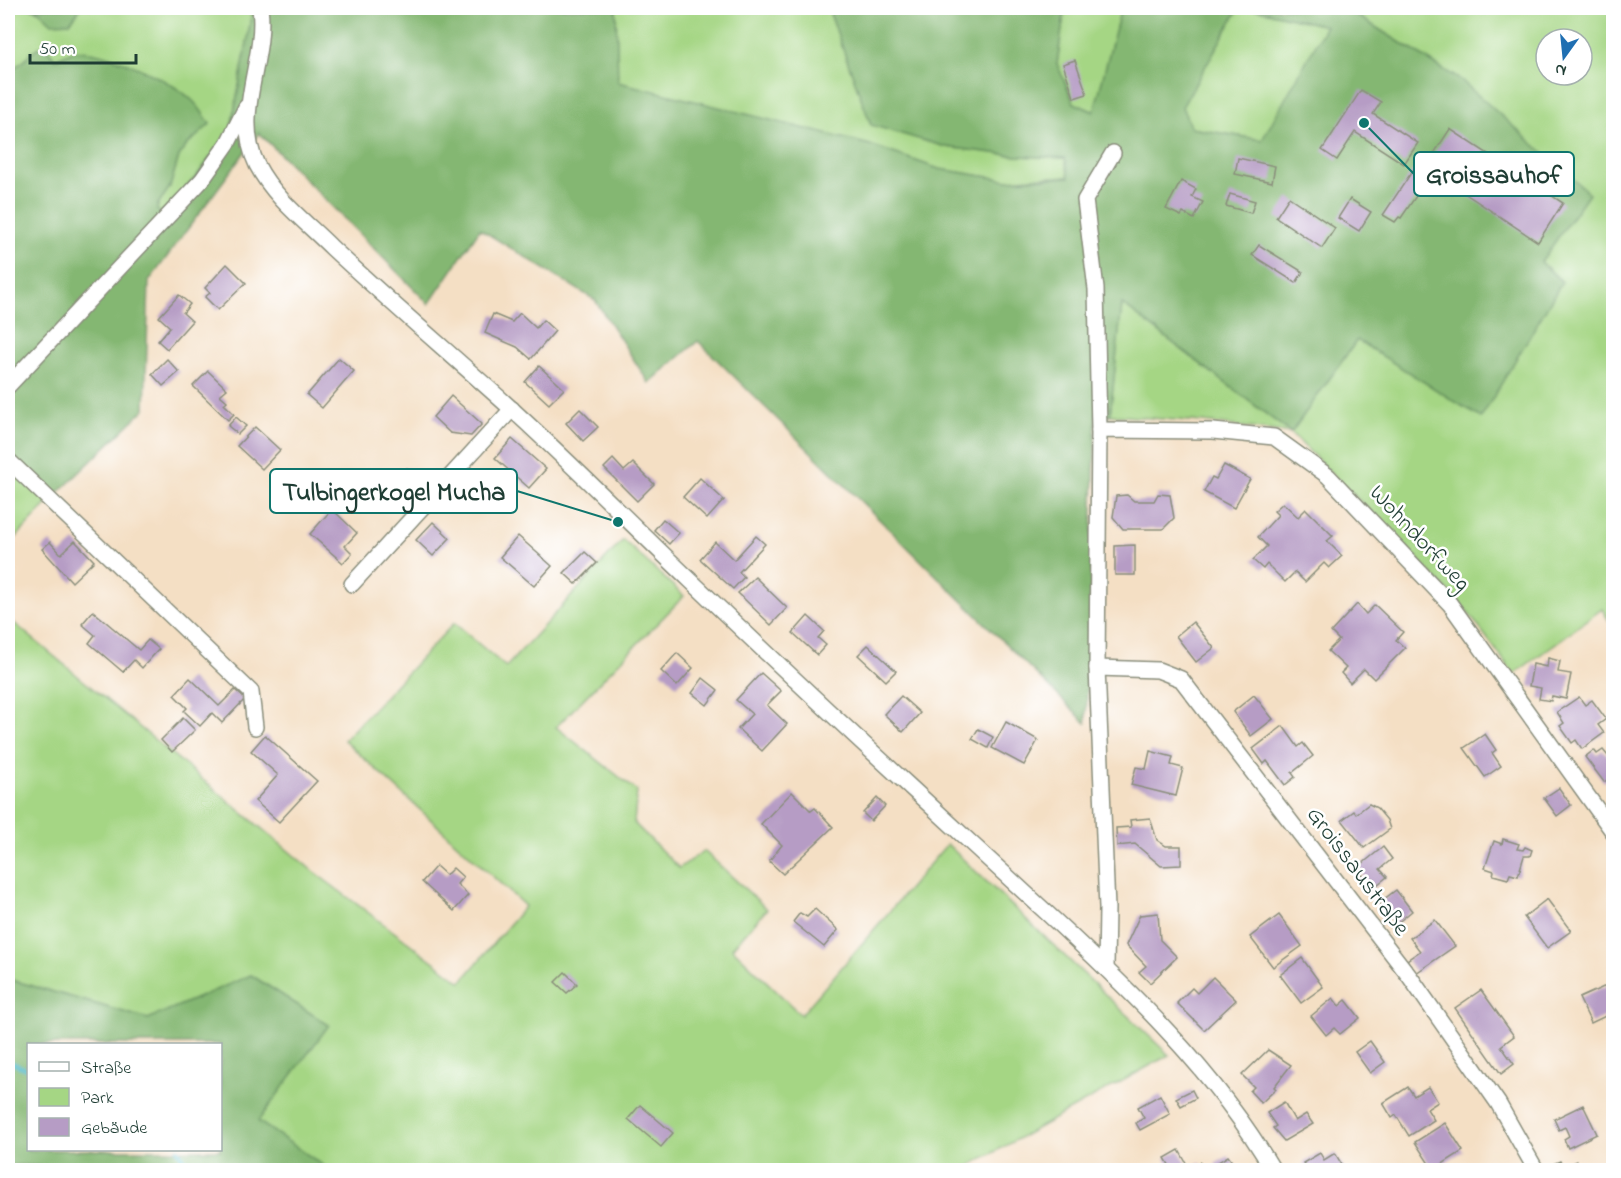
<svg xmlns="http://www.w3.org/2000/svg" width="1621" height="1178" viewBox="0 0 1621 1178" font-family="'Indie Flower',sans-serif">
<rect width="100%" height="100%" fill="#fff"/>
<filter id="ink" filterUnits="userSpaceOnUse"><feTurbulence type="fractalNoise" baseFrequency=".0167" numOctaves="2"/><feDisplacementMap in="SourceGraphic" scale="12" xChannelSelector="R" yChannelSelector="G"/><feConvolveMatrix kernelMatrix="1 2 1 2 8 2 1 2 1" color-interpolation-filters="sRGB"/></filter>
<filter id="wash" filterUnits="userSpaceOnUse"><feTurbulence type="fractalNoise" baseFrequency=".008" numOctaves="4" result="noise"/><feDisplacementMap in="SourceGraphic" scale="24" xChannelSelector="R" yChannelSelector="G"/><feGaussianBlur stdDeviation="1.35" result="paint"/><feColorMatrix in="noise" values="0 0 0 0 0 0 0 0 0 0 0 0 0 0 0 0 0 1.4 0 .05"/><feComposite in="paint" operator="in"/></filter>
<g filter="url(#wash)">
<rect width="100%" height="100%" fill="#f4dfc4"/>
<g fill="#a5d684" stroke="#628a5c" stroke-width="1.5" fill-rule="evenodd">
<polygon points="8,8 30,8 70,22 81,8 249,8 251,16 248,38 231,128 213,159 161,214 157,210 158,204 170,187 179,156 187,145 209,124 179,91 139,69 74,51 55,59 47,49 31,52 24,61 8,72"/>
<polygon points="616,8 828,8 871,125 946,147 1018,156 1066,158 1070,177 1041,177 1008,180 939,169 870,145 617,82"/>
<polygon points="1065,8 1121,8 1095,112 1074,103 1057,64"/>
<polygon points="1239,8 1251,8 1326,26 1263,140 1191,128 1182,107"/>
<path d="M1345 8H1613V627L1602 609 1514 674 1466 610 1406 547 1291 433 1203 422 1110 415 1122 304 1291 433 1357 340 1562 282 1541 262 1462 81ZM1546 39H1582V75H1546Z"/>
<polygon points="8,454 52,499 8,546"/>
<polygon points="623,540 684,596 556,727 637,791 634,823 679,868 704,851 767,909 732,948 801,1015 947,844 1169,1055 962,1170 330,1170 258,1121 328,1025 251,975 148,1019 8,979 8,618 314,872 461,982 525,906 344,740 454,623 506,667"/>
</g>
<g fill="#84b772" stroke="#527a53" stroke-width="1.5" fill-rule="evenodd">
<polygon points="30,8 81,8 70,22 52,23 38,10"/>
<path d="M249 8H616L618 82 870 145 939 169 1008 180 1069 177 1065 158 1018 156 946 147 871 125 828 8H1065L1057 64 1074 103 1094 112 1121 8H1239L1182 107 1191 128 1262 140 1326 26 1251 8H1345L1462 81 1589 193 1541 262 1562 282 1481 418 1357 340 1291 433 1122 304 1110 415 1096 414 1086 723 698 341 649 383 595 300 480 229 429 304 259 133 149 281 145 409 52 499 8 454V72L24 61 31 52 39 47 47 49 55 59C62 58 69 51 76 51 107 50 171 80 193 101 200 108 205 116 210 124L187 145 179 156 170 187 158 204 157 210 161 213 193 181 231 129 248 38 251 16Z"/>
<path d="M251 975 329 1025 258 1121 330 1170H51L46 1166 8 1165V979L148 1019ZM28 1044H220V1150H28Z"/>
</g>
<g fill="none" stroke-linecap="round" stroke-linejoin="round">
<g stroke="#4ab6c6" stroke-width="4.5">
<polyline points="8,1061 28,1070"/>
<polyline points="178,1150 191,1170"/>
</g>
</g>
<g id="blocks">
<g fill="#b69cc5">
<polygon points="1075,60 1087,94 1074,98 1063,64"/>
<polygon points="1361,90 1381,102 1373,114 1418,143 1404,164 1355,132 1337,160 1322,150"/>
<polygon points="1450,129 1563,203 1538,242 1425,167"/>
<polygon points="1238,158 1275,166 1272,182 1235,174"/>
<polygon points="1413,170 1427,180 1401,218 1399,217 1395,222 1383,215"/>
<polygon points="1181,181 1196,189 1192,197 1203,202 1194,219 1183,213 1181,216 1166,209"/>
<polygon points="1230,194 1255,201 1251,213 1226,206"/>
<polygon points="1289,197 1335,228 1322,248 1276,217"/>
<polygon points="1350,199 1371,212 1359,231 1338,218"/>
<polygon points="1259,245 1303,272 1296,283 1252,255"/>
<polygon points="227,264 246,283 218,310 205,297 210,293 205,288"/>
<polygon points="179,295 190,304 183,313 192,321 167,349 158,341 170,327 159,317"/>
<polygon points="520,313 536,328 543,320 555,331 531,359 517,347 485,333 493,314 512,322"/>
<polygon points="339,358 354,371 322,408 307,395"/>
<polygon points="167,359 179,372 163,386 152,374"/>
<polygon points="539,366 564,389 549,404 525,382"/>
<polygon points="208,371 227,389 220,395 227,401 224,404 234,414 228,420 193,386"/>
<polygon points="451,396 482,424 471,436 450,433 433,417"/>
<polygon points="580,409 598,427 583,441 566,423"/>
<polygon points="236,417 246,426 238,434 228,426"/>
<polygon points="255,427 280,450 262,469 237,446"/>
<polygon points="512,439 546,469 529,488 495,458"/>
<polygon points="613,459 624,471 633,463 654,484 637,501 604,468"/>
<polygon points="1224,465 1250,479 1234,508 1204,492 1212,477 1216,479"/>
<polygon points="407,468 419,478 389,511 365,489 380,472 392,484"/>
<polygon points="700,478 724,500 707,519 683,497"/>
<polygon points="1158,494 1170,495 1174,518 1163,529 1123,529 1113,517 1116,496 1127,495 1134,501 1154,501"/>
<polygon points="1283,503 1298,517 1306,509 1333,536 1327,541 1342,556 1329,568 1324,563 1305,582 1295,572 1285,582 1267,564 1263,569 1253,560 1267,546 1258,537 1278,515 1274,511"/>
<polygon points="332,509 357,533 345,546 352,553 343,563 310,534"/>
<polygon points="663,519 679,533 669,544 654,530"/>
<polygon points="433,522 450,538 433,556 416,540"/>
<polygon points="518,536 552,566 534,586 500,557"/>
<polygon points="756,536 765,544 739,572 744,577 733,589 700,559 715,542 734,560"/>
<polygon points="75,541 94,561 72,582 42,549 50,542 61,554"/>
<polygon points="1135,545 1135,575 1115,575 1115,546"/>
<polygon points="585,552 597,563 576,584 564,573"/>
<polygon points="755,577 787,608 771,625 738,593"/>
<polygon points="1357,604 1366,614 1375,605 1403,632 1396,640 1405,648 1374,679 1364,669 1350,683 1341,673 1346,668 1328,651 1339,640 1331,632"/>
<polygon points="93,611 139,650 148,640 159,649 142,668 134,660 123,672 89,643 95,635 82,624"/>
<polygon points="808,616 824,631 818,638 826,645 817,655 793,633"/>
<polygon points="1193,622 1214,648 1196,662 1176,636"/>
<polygon points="868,645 896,671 886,681 858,655"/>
<polygon points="677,653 693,668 677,686 661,671"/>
<polygon points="1548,658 1560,661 1558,672 1571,674 1566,699 1552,696 1551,701 1539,699 1541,688 1529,686 1533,664 1547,667"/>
<polygon points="761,673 781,691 767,705 787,724 762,751 738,729 752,714 736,700"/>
<polygon points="190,678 219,706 235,690 245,699 222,723 212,713 200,726 184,711 187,708 174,695"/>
<polygon points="703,678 718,690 707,705 692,693"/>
<polygon points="1254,695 1273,719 1251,736 1233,712"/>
<polygon points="901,696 920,713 903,732 884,714"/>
<polygon points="1579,697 1585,705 1592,700 1606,719 1598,725 1604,733 1582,749 1576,740 1572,743 1560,726 1564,723 1557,712"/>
<polygon points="183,718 195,730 172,752 161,740"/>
<polygon points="1006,722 1038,740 1024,765 992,748"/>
<polygon points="1283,726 1298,747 1303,743 1313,756 1292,773 1295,777 1285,785 1267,761 1264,764 1253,749"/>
<polygon points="978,729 993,737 988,748 972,739"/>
<polygon points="1485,734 1496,750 1492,753 1501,766 1485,777 1464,748"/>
<polygon points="265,735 317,781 279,822 255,801 278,775 251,751"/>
<polygon points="1594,750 1597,754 1603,750 1608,756 1611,753 1614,756 1614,775 1604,782 1585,757"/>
<polygon points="1150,751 1173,757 1171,765 1183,768 1176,796 1131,785 1136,767 1146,769"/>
<polygon points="1559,788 1571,805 1557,816 1544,798"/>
<polygon points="792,792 811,811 815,808 833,827 783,874 769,861 782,845 761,824"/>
<polygon points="877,798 885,806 871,821 863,813"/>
<polygon points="1369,804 1377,808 1387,820 1390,829 1364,848 1342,820 1354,811 1356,814"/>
<polygon points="1150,818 1157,840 1166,846 1181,846 1181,865 1161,866 1135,844 1117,846 1116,828 1131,827 1130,820"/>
<polygon points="1503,839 1519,844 1517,849 1523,850 1525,847 1532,850 1530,856 1524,856 1518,876 1510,874 1508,879 1493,875 1494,871 1485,868 1494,841 1502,844"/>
<polygon points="1383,847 1392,859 1380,869 1387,877 1373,888 1357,868"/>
<polygon points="436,866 446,875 453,868 463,877 457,884 468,895 454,911 422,882"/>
<polygon points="1396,890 1412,911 1396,924 1379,903"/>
<polygon points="1547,899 1571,931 1547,948 1524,917"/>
<polygon points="815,909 838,930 824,947 793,922 800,913 807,917"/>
<polygon points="1158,913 1160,940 1177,957 1150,983 1139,972 1146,966 1126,945 1140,915"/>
<polygon points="1279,915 1302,946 1273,967 1250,937"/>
<polygon points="1435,920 1455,946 1416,973 1407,960 1420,951 1410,938"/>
<polygon points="1302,958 1323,987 1301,1003 1280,975"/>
<polygon points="565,972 577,984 567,993 555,982"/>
<polygon points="1213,977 1236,1000 1204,1030 1177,1003 1192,988 1197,993"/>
<polygon points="1608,985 1614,997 1614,1012 1591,1023 1579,998"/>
<polygon points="1481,990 1514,1036 1501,1046 1514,1064 1501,1074 1455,1008"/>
<polygon points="1333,998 1339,1006 1346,1000 1360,1018 1340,1034 1334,1028 1326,1035 1311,1016"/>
<polygon points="1370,1041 1385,1062 1370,1073 1355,1052"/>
<polygon points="1268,1050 1291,1065 1274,1087 1276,1089 1261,1103 1250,1091 1254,1087 1242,1075"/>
<polygon points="1408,1087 1414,1096 1428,1087 1438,1102 1427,1109 1434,1120 1409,1136 1396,1115 1392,1118 1383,1103"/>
<polygon points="1192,1090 1196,1098 1181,1106 1176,1098"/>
<polygon points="1160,1095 1170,1114 1140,1130 1136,1123 1144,1118 1138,1107"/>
<polygon points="1284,1102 1295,1121 1306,1114 1313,1124 1284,1141 1273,1128 1276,1126 1267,1113"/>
<polygon points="640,1105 673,1133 661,1147 628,1119"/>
<polygon points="1583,1105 1597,1134 1568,1148 1564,1139 1569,1136 1565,1127 1559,1130 1554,1119"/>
<polygon points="1445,1123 1463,1151 1433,1170 1415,1142"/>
<polygon points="1179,1150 1189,1168 1200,1162 1204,1170 1172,1170 1165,1158"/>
<polygon points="1320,1153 1324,1160 1335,1153 1345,1170 1308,1170 1303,1163"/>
<polygon points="1228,1156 1238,1170 1219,1170 1215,1164"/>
<polygon points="1560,1161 1563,1167 1576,1161 1581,1170 1547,1170 1546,1167"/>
</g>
</g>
</g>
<g filter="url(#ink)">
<use href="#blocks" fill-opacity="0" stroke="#8a8e7c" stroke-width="1.5"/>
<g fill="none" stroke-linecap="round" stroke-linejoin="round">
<defs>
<g id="minor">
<path d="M260 8C267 59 232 115 257 165 274 198 306 222 332 248 389 301 447 351 505 403 568 460 628 521 690 580 761 648 833 716 906 783 953 826 1000 870 1047 913 1131 991 1215 1071 1273 1170"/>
<polyline points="8,386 202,180 228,143 246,107"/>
<polyline points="1099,430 1096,289 1085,200 1113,153"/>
<polyline points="8,460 251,692 255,727"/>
<polyline points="352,584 512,409"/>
<polyline points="1097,668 1158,670 1181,679 1410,977 1498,1103 1536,1170"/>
<polyline points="1106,967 1107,908 1097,668 1099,430 1213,431 1274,437 1328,476 1450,604 1614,833"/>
</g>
</defs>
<use href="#minor" stroke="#8a8e7c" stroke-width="18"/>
<use href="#minor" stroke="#fff" stroke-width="15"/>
</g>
</g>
<g text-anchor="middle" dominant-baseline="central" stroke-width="5" stroke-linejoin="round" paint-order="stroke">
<g font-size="24" fill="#1f3d34" stroke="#fff">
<text transform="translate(1419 539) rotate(47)">Wohndorfweg</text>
<text transform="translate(1357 872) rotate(53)">Groissaustraße</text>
</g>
</g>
<path fill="none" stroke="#0f766e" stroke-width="2" d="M1364 123L1414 174M618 522L517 491"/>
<g fill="#0f766e" stroke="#fff" stroke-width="2">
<circle cx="1364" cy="123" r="6"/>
<circle cx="618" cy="522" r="6"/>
</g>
<g fill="#fff" stroke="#0f766e" stroke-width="2">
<rect x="1414" y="152" width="160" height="44" rx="6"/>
<rect x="270" y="469" width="247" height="44" rx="6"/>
</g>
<g font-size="26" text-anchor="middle" font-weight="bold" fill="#1f3d34">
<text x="1494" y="183">Groissauhof</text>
<text x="394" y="500">Tulbingerkogel Mucha</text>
</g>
<rect width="1621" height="1178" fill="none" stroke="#fff" stroke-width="30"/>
<rect x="27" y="1043" width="195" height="108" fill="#ffffff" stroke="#a5b1ae" stroke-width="1.5"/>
<rect x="39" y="1062" width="30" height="9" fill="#ffffff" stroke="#a5b1ae" stroke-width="1.5"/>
<text x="81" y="1073" font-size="18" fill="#1f3d34">Straße</text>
<rect x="39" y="1088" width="30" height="18" fill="#a5d684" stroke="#a5b1ae" stroke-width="1.5"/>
<text x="81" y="1103" font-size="18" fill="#1f3d34">Park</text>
<rect x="39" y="1118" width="30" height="18" fill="#b69cc5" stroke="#a5b1ae" stroke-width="1.5"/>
<text x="81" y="1133" font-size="18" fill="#1f3d34">Gebäude</text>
<g transform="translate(1564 57) rotate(195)"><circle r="28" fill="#ffffff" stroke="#a5b1ae" stroke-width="1.5"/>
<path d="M0-4.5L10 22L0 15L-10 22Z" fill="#1f6fb2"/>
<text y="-9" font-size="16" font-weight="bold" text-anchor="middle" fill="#1f3d34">N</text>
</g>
<path d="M30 54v9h106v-9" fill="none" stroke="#1f3d34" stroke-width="3"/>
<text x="39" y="54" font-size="18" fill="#1f3d34" stroke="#ffffff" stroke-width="4.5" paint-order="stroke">50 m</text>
</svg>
